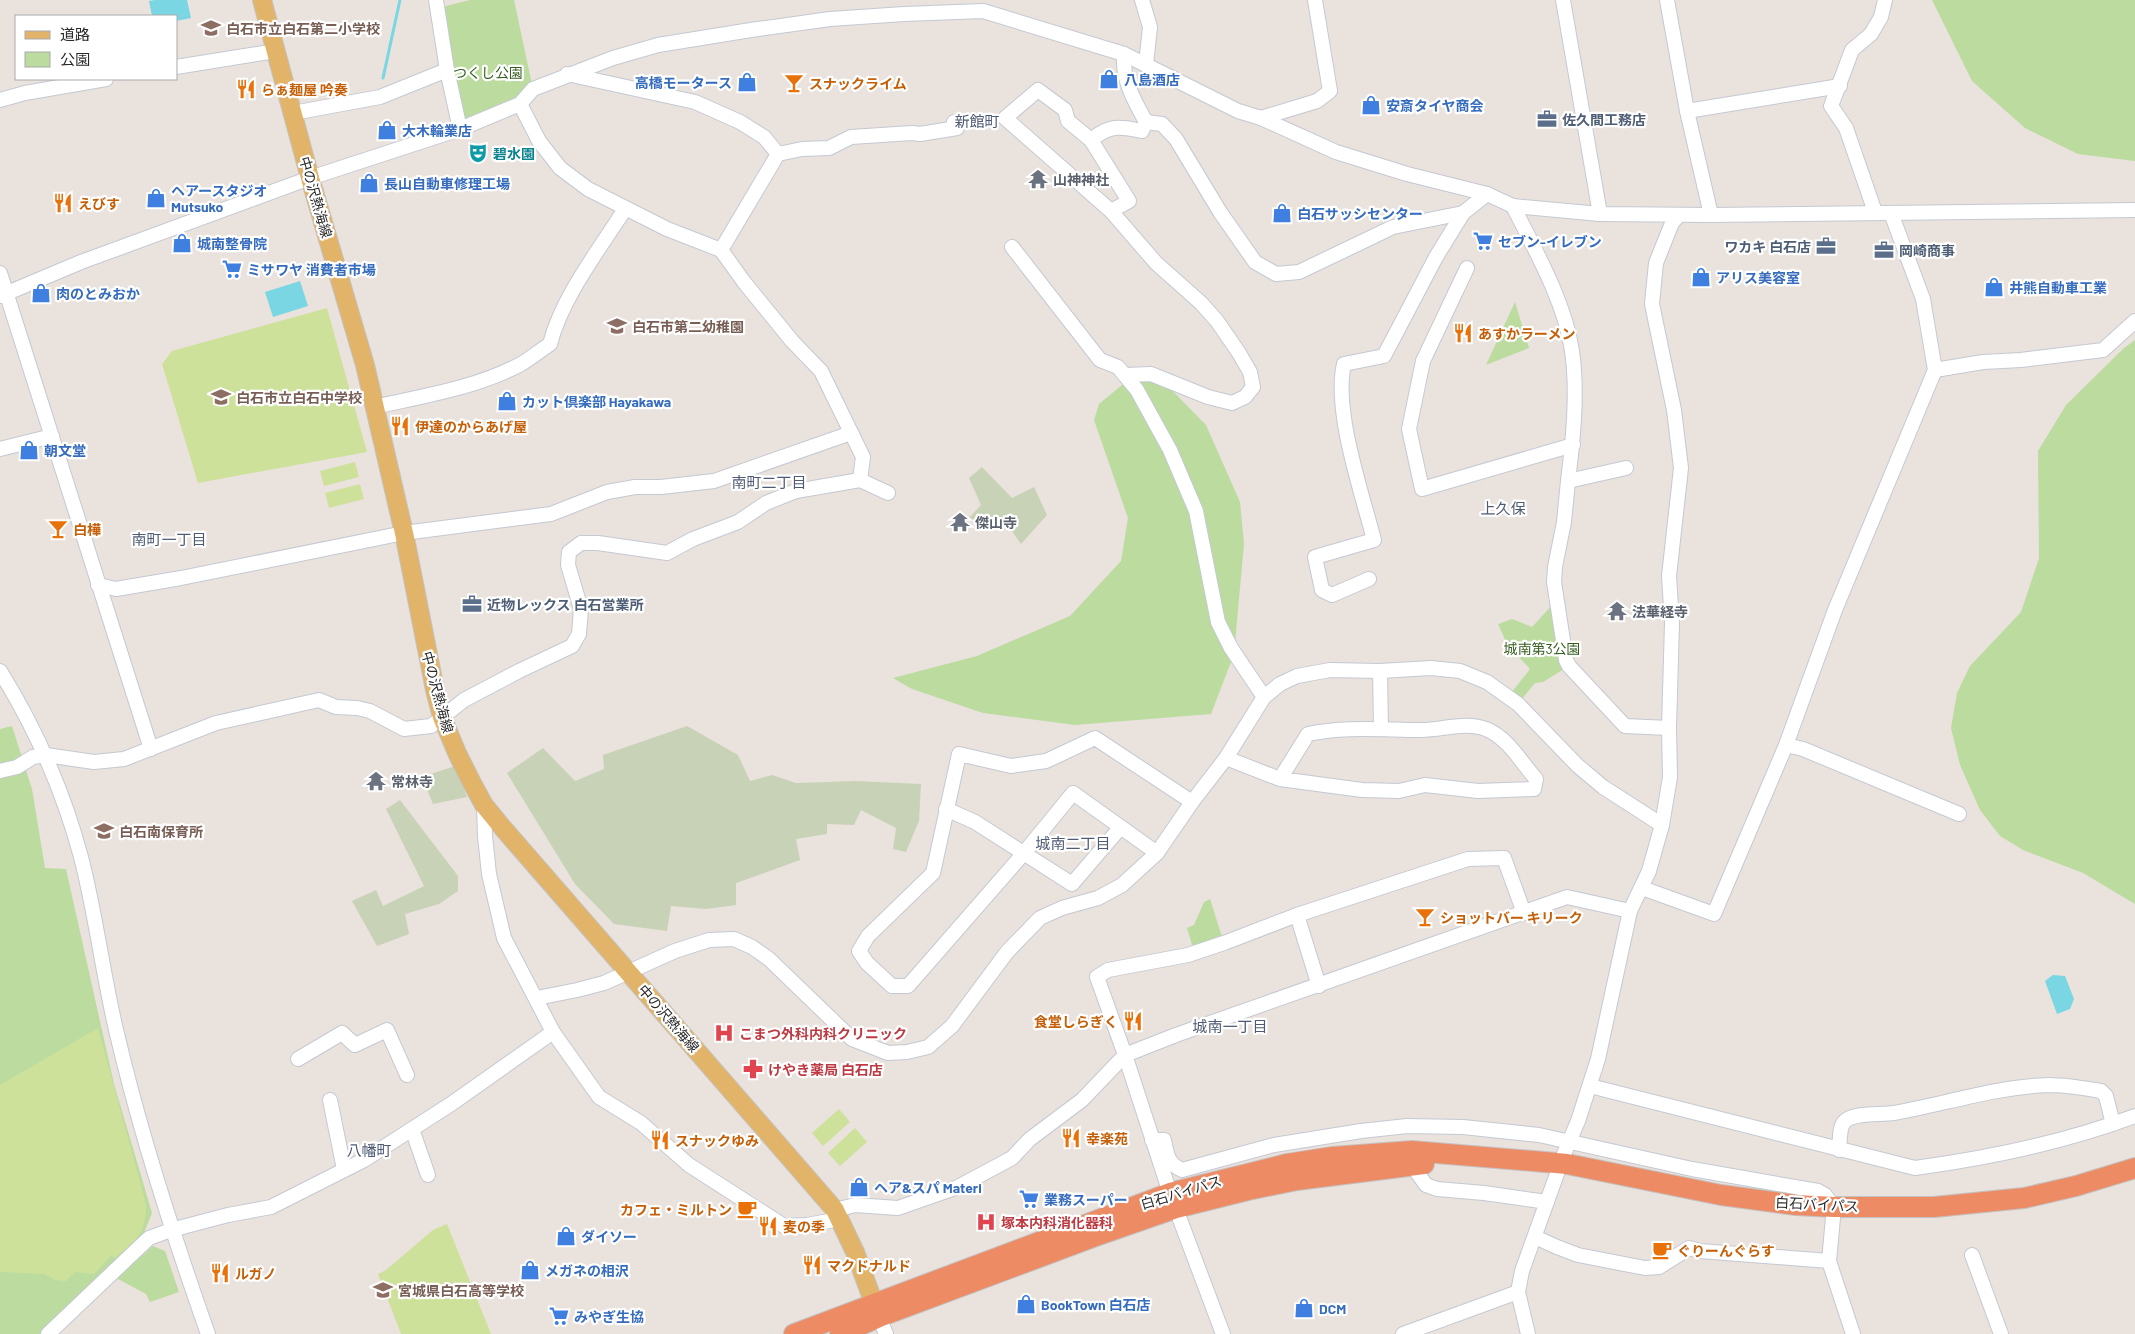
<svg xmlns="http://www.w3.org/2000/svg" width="2135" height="1334" viewBox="0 0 2135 1334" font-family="Barlow,'Noto Sans JP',sans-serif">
<rect width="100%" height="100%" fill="#eae2dd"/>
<g fill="#bcdb9f">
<polygon points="470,0 514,0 533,89 520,104 460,129 438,8"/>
<polygon points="1932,0 2135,0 2135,161 2078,154 2025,128 1972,81"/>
<polygon points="1515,302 1529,348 1486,365"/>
<polygon points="2135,340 2135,904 2083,873 2023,850 2000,836 1980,810 1960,765 1951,728 1957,693 1970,666 2021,612 2039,558 2038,451 2066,405 2124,348"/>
<polygon points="1155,373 1206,425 1240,502 1244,544 1234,654 1211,714 1075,725 983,713 912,689 893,678 977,656 1070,616 1121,561 1128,518 1094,420 1099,404 1122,385"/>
<polygon points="1556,601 1569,666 1543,682 1535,683 1518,704 1508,697 1530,669 1507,644 1498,624 1512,619 1532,627"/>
<polygon points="12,726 32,789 45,868 66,869 114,1084 152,1213 142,1238 48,1334 0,1334 0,729"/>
<polygon points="1210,899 1222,937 1193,948 1187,928 1194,925 1204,902"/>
<polygon points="153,1246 165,1251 179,1292 150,1302 146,1294 116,1278"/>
</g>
<g fill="#c8d2b6">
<polygon points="982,467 1012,498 1034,487 1047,515 1021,544 1006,523 995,527 969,518 981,505 969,478"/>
<polygon points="687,726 738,755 750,781 772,775 796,783 856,781 921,784 919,821 906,852 893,849 896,828 861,810 854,825 827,824 827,834 796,839 800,860 736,883 736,905 706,909 671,906 667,931 614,924 575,884 507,773 543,748 575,781 604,769 603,755"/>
<polygon points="455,766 467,797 433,804 422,777"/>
<polygon points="400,800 458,876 458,891 439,904 405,914 409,934 377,946 352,901 376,890 383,906 424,886 386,809"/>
</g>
<g fill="#cee19b">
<polygon points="327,308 367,452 198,483 162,364 172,351"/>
<polygon points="355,462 359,477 324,486 320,471"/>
<polygon points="360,484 364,499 329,508 325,493"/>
<path d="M98 1028 146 1204C145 1236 138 1238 115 1258L111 1256 94 1274 75 1272 66 1281 55 1280 44 1274 0 1272V1085Z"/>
<polygon points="839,1109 850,1122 823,1146 812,1133"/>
<polygon points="855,1128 867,1142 840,1166 828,1153"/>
<polygon points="447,1224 491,1334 401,1334 378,1274 386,1270 433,1230"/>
</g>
<g fill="#7ad6e2">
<polygon points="155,0 187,0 191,18 176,21 176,16 152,16 149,1"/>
<polygon points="300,281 308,306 273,317 265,292"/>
<polygon points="2053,975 2065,976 2074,999 2070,1009 2057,1014 2045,981"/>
</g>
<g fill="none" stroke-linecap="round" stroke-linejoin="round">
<polyline stroke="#7ad6e2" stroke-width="3" points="383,78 400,0"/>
<defs>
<g id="minor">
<polyline points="436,0 447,70 460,129"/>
<polyline points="1142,0 1150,27 1146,64"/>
<polyline points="1563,0 1600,214"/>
<polyline points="1667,0 1687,111 1711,215"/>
<path d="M1124 54C1122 80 1134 100 1146 122"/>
<polyline points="176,67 276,51"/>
<polyline points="567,74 695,102 740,122 764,137 778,154"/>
<polyline points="0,100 25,93 106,79"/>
<polyline points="520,104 539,141 560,168 588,189 667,229 721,250 744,282 792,341 821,371 863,457 860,480"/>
<polyline points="1687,111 1840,86"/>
<polyline points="293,113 380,97 447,70"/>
<polyline points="1261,118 1317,101 1330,91 1315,0"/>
<polyline points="1146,122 1162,124 1176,139 1220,212 1255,262 1276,274 1299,272 1393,227 1463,213"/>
<polyline points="1091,140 1068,121 1065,110 1038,90 1005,118 1111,211 1156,263 1201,303 1217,321 1239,353 1250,372 1253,387 1245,397 1232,403 1208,397 1151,374 1125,375"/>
<path d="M1513 206C1535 250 1565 302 1572 351 1578 392 1573 441 1568 481L1626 468"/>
<path d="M1111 211 1129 201 1091 140C1109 125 1119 126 1142 131L1146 122"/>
<polyline points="1875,212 1846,128 1831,106 1852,50 1871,34 1881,17 1885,0"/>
<polyline points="1012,247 1100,360 1118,367 1137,390 1170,450 1196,511 1218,622 1231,648 1264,697"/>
<polyline points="721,250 778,154 802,149 829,148 851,137 912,133 920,134 957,128 954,122"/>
<polyline points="1467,268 1423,361 1409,429 1422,489 1573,445"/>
<polyline points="0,273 151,749"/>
<polyline points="0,296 81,262 310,178 460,129 520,104 533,89 613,58 658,45 751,30 830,19 904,14 983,11 1124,54 1238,111 1261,118 1336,152 1407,174 1487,194 1513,206 1600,214 1711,215 2135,210"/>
<polyline points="1935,370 1983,362 2021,360 2103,350 2135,321"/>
<path d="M374 407C423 396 476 388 521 364 531 358 541 350 550 344 562 297 599 250 625 209"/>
<polyline points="0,449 52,436"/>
<polyline points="1568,481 1564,522 1555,567 1554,582 1566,660 1569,666 1625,726 1669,728"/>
<path d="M1369 579 1332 595 1322 590 1315 557 1374 540C1362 493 1333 410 1344 364L1384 356 1436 257 1463 213 1487 194"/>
<polyline points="98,585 116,589 181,578 404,533 551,514 607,492 635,487 661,487 714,481 851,433"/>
<path d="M0 671C36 729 63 790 81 857 96 915 103 976 117 1034 141 1136 173 1235 208 1334"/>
<polyline points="1380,671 1381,729"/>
<polyline points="1786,745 1803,749 1959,814"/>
<path d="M1226 758 1280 779 1362 790 1399 791 1425 785 1478 791 1534 789 1536 779C1521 762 1508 738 1486 729 1466 721 1442 730 1422 730 1383 730 1346 726 1308 734L1280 779"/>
<polyline points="0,771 17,767 33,757 46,755 94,762 124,759 216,723 319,700 336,707 357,708 370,711 404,729 431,726 464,700 519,671 572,646 579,634 581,609 568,565 569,552 581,543 598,543 667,553 693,539 738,522 766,503 796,491 860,480 888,493"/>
<polyline points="484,805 485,836 489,874 504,938 553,1032 599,1097 641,1123 689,1165 784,1226 807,1225 840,1219"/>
<polyline points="946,809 975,822 1072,884 1120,828"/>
<polyline points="1157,853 1073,793 1024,853 908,986 892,986 867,963 859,951 868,936 933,873 959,754 1011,766 1046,761 1095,738 1192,802"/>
<polyline points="1642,888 1714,914 1786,745 1835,610 1935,370 1923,299 1891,213"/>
<polyline points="1297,915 1319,986"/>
<polyline points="537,998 577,990 604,983 675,951 709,940 734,939 752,947 769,959 852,1039 888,1053 907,1052 928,1047 952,1026 1007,952 1040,918 1062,908 1098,898 1122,885 1157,853 1192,802 1226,758 1264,697 1280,684 1297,676 1330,670 1380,671 1431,668 1460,671 1487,682 1518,704 1578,766 1603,787 1662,825"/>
<polyline points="298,1059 342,1033 355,1045 387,1030 407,1075"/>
<path d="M1590 1086 1915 1168C1989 1158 2065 1142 2135 1116"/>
<polyline points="330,1100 344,1169"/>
<polyline points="412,1129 428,1175"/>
<path d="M1152 1140H1164C1167 1153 1167 1164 1182 1170L1274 1145 1361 1131 1407 1126 1463 1127 1539 1135 1692 1169 1818 1191 1825 1195 1834 1207 1829 1261 1853 1334"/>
<path d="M1839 1150C1840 1142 1839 1126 1845 1121 1855 1112 1881 1115 1894 1113 1945 1104 1996 1087 2048 1085 2065 1085 2084 1088 2101 1091L2106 1096 2113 1124"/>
<polyline points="1564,1154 1578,1121 1598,1059 1630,911 1649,871 1662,825 1670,777 1669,728 1672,623 1669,576 1681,468 1674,410 1652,304 1656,263 1672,223 1679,215"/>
<polyline points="1411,1164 1426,1185 1437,1189 1484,1193 1547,1202"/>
<polyline points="835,1210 855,1205 898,1208 958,1187 1012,1158 1030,1139 1082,1100 1125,1055 1176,1035 1567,897 1630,911"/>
<polyline points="1535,1237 1557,1247 1578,1255 1645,1268 1659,1267 1689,1248 1700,1251 1829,1261"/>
<polyline points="1972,1255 2001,1334"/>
<polyline points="879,1317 886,1334"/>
<polyline points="48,1334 149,1238 171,1230 228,1215 271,1207 364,1160 451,1104 553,1032"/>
<polyline points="1223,1334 1170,1193 1125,1055 1097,977 1108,970 1188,955 1224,943 1297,915 1468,859 1504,858 1524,913"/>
<polyline points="1403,1334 1518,1292"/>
<polyline points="1528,1334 1518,1292 1522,1271 1558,1171"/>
</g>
<polyline id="major" points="262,0 310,178 365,365 404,533 435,690 442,717 457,753 472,783 484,805 502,827 835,1210 855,1252 879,1317"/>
<g id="highway">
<polyline points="794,1334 1170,1193 1287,1164 1332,1157 1412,1151 1533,1161 1567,1164 1721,1195 1796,1205 1834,1207 1934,1207 2024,1198 2076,1186 2135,1168"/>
<polyline points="840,1334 879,1317 1096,1236 1176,1208 1248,1190 1297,1180 1424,1164"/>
</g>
</defs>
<use href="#minor" stroke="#c4c9d2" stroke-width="16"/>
<use href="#major" stroke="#c3c3c3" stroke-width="20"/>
<use href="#highway" stroke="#c3c3c3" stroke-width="22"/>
<use href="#minor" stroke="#fff" stroke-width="14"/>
<use href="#major" stroke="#e2b46a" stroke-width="18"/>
<use href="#highway" stroke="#ed8b65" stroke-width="20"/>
</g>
<defs>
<symbol id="school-bare" viewBox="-9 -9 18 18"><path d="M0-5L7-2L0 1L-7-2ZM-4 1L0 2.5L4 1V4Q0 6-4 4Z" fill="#8d6e63" stroke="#fff" stroke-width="2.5" paint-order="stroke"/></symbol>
<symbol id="shop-bare" viewBox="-9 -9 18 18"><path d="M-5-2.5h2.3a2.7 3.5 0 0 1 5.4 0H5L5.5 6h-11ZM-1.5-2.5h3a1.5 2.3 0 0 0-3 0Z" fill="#3f7fe0" stroke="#fff" stroke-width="2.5" paint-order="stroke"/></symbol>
<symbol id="bar-bare" viewBox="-9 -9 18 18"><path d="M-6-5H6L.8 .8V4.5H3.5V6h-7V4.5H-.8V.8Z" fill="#e8710a" stroke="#fff" stroke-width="2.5" paint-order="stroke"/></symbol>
<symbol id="restaurant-bare" viewBox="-9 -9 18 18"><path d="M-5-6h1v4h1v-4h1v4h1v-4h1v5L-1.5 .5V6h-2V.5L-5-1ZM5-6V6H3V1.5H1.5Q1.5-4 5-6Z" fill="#e8710a" stroke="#fff" stroke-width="2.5" paint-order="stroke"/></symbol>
<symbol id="office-bare" viewBox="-9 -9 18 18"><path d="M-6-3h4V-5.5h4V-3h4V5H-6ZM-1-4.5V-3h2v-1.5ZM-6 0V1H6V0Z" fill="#5c6f8a" stroke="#fff" stroke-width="2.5" paint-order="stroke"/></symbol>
<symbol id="theatre-bare" viewBox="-9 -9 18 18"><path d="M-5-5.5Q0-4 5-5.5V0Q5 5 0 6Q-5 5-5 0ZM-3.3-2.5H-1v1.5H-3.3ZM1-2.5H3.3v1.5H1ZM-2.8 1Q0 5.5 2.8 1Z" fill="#0f9aa8" stroke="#fff" stroke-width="2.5" paint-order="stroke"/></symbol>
<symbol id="temple-bare" viewBox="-9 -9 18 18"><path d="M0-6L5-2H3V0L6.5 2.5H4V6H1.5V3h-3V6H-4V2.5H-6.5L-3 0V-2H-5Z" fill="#6b7280" stroke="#fff" stroke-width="2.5" paint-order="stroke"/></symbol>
<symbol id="supermarket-bare" viewBox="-9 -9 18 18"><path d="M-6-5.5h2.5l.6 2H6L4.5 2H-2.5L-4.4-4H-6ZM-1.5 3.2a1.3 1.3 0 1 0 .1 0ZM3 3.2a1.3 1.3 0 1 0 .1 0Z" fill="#3f7fe0" stroke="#fff" stroke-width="2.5" paint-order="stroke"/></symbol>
<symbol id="hospital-bare" viewBox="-9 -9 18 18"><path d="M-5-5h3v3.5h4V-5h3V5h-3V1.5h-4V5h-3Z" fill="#e0444e" stroke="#fff" stroke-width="2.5" paint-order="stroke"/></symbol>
<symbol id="pharmacy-bare" viewBox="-9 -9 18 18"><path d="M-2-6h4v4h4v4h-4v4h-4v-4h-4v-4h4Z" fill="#e0444e" stroke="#fff" stroke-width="2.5" paint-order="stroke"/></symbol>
<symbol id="cafe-bare" viewBox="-9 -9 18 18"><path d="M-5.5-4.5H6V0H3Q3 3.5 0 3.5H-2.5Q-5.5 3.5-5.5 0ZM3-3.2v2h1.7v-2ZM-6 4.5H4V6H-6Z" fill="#e8710a" stroke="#fff" stroke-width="2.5" paint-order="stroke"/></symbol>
</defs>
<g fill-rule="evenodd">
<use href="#school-bare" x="197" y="14" width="28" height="28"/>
<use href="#shop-bare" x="1095" y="65" width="28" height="28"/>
<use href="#shop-bare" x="733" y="68" width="28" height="28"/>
<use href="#bar-bare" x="780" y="69" width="28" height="28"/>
<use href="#restaurant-bare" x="232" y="75" width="28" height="28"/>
<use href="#shop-bare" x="1357" y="91" width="28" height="28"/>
<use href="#office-bare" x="1533" y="105" width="28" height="28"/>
<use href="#shop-bare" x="373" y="116" width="28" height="28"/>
<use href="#theatre-bare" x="464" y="139" width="28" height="28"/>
<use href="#temple-bare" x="1024" y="165" width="28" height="28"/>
<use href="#shop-bare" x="355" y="169" width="28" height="28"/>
<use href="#shop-bare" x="142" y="184" width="28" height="28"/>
<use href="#restaurant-bare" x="49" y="189" width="28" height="28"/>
<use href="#shop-bare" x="1268" y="199" width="28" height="28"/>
<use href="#supermarket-bare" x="1469" y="227" width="28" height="28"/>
<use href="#shop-bare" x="168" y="229" width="28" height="28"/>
<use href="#office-bare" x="1812" y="232" width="28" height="28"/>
<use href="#office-bare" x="1870" y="236" width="28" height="28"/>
<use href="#supermarket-bare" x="218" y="255" width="28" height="28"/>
<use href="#shop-bare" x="1687" y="263" width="28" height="28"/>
<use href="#shop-bare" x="1980" y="273" width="28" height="28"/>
<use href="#shop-bare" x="27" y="279" width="28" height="28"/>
<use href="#school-bare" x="603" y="312" width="28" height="28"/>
<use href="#restaurant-bare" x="1449" y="319" width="28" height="28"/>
<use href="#school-bare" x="207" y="383" width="28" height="28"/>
<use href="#shop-bare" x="493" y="387" width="28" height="28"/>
<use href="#restaurant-bare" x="386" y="412" width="28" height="28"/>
<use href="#shop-bare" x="15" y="436" width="28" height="28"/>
<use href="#temple-bare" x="946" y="508" width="28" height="28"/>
<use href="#bar-bare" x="44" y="515" width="28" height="28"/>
<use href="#office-bare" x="458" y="590" width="28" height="28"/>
<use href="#temple-bare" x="1603" y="597" width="28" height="28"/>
<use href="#temple-bare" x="362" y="767" width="28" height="28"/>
<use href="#school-bare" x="90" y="817" width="28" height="28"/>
<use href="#bar-bare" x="1411" y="903" width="28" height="28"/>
<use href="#restaurant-bare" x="1119" y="1007" width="28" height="28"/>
<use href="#hospital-bare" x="710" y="1019" width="28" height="28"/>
<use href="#pharmacy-bare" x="739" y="1055" width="28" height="28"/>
<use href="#restaurant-bare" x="1057" y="1124" width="28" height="28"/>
<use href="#restaurant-bare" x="646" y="1126" width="28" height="28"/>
<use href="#shop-bare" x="845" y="1173" width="28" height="28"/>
<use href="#supermarket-bare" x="1015" y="1185" width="28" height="28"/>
<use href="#cafe-bare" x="733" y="1195" width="28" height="28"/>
<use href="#hospital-bare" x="972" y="1208" width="28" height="28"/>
<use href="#restaurant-bare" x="754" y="1212" width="28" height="28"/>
<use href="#shop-bare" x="552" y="1222" width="28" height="28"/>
<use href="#cafe-bare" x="1648" y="1236" width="28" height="28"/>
<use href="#restaurant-bare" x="798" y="1251" width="28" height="28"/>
<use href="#shop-bare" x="516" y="1256" width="28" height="28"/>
<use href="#restaurant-bare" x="206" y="1259" width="28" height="28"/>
<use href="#school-bare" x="369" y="1276" width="28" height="28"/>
<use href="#shop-bare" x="1012" y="1290" width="28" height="28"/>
<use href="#shop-bare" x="1290" y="1294" width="28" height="28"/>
<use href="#supermarket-bare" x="545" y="1302" width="28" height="28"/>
</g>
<g text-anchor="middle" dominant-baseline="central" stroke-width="4.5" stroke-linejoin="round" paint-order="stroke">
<g font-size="14" font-weight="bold" fill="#785e54" stroke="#fff" text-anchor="start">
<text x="226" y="28">白石市立白石第二小学校</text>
<text x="632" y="326">白石市第二幼稚園</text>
<text x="236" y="397">白石市立白石中学校</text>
<text x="119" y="831">白石南保育所</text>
<text x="398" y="1290">宮城県白石高等学校</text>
</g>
<g font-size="14" fill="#375f21" stroke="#fff">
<text x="488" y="72">つくし公園</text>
<text x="1542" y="648">城南第3公園</text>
</g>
<g font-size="14" font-weight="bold" fill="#366cbe" stroke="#fff" text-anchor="start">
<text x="1124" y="79">八島酒店</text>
<text x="732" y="82" text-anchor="end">高橋モータース</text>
<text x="1386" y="105">安斎タイヤ商会</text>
<text x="402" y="130">大木輪業店</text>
<text x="384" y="183">長山自動車修理工場</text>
<text x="171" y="190">ヘアースタジオ<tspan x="171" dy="16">Mutsuko</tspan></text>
<text x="1297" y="213">白石サッシセンター</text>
<text x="1498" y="241">セブン-イレブン</text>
<text x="197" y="243">城南整骨院</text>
<text x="247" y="269">ミサワヤ 消費者市場</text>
<text x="1716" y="277">アリス美容室</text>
<text x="2009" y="287">井熊自動車工業</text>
<text x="56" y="293">肉のとみおか</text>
<text x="522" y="401">カット倶楽部 Hayakawa</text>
<text x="44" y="450">朝文堂</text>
<text x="874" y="1187">ヘア&amp;スパ Materi</text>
<text x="1044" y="1199">業務スーパー</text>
<text x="581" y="1236">ダイソー</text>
<text x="545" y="1270">メガネの相沢</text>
<text x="1041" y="1304">BookTown 白石店</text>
<text x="1319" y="1308">DCM</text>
<text x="574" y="1316">みやぎ生協</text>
</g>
<g font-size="14" font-weight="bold" fill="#c56008" stroke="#fff" text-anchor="start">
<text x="809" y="83">スナックライム</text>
<text x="261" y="89">らぁ麺屋 吟奏</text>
<text x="78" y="203">えびす</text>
<text x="1478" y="333">あすかラーメン</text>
<text x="415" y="426">伊達のからあげ屋</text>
<text x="73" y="529">白樺</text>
<text x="1440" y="917">ショットバー キリーク</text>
<text x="1118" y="1021" text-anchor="end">食堂しらぎく</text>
<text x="1086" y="1138">幸楽苑</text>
<text x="675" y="1140">スナックゆみ</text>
<text x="732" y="1209" text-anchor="end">カフェ・ミルトン</text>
<text x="783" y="1226">麦の季</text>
<text x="1677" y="1250">ぐりーんぐらす</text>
<text x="827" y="1265">マクドナルド</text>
<text x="235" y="1273">ルガノ</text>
</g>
<g font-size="14" font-weight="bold" fill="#4e5e75" stroke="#fff" text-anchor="start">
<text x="1562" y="119">佐久間工務店</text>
<text x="1811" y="246" text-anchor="end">ワカキ 白石店</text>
<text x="1899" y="250">岡崎商事</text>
<text x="487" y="604">近物レックス 白石営業所</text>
</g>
<g font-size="14" font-weight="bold" fill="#0d838f" stroke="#fff" text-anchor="start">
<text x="493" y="153">碧水園</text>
</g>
<g font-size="14" font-weight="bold" fill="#5b616d" stroke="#fff" text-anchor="start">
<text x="1053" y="179">山神神社</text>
<text x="975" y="522">傑山寺</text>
<text x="1632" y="611">法華経寺</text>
<text x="391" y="781">常林寺</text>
</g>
<g font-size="14" fill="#292929" stroke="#fff">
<text transform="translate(316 197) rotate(74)">中の沢熱海線</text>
<text transform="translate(438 692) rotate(75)">中の沢熱海線</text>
<text transform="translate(669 1018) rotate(49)">中の沢熱海線</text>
<text transform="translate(1181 1192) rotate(-17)">白石バイパス</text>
<text transform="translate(1817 1204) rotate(3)">白石バイパス</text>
</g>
<g font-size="14" font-weight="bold" fill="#be3a42" stroke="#fff" text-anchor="start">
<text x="739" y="1033">こまつ外科内科クリニック</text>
<text x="768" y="1069">けやき薬局 白石店</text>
<text x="1001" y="1222">塚本内科消化器科</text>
</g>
<g font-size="15" fill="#4f5b75" stroke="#fff">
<text x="977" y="121">新館町</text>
<text x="769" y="482">南町二丁目</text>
<text x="1503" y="508">上久保</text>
<text x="169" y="539">南町一丁目</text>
<text x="1073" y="843">城南二丁目</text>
<text x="1230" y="1026">城南一丁目</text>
<text x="369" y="1150">八幡町</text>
</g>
</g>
<rect x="15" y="15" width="162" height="65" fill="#ffffff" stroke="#a9a9a9"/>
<rect x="25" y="31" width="25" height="8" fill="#e2b46a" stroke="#a9a9a9"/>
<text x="60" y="40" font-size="15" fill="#292929">道路</text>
<rect x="25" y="52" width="25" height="15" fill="#bcdb9f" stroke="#a9a9a9"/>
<text x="60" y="65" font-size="15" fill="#292929">公園</text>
</svg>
